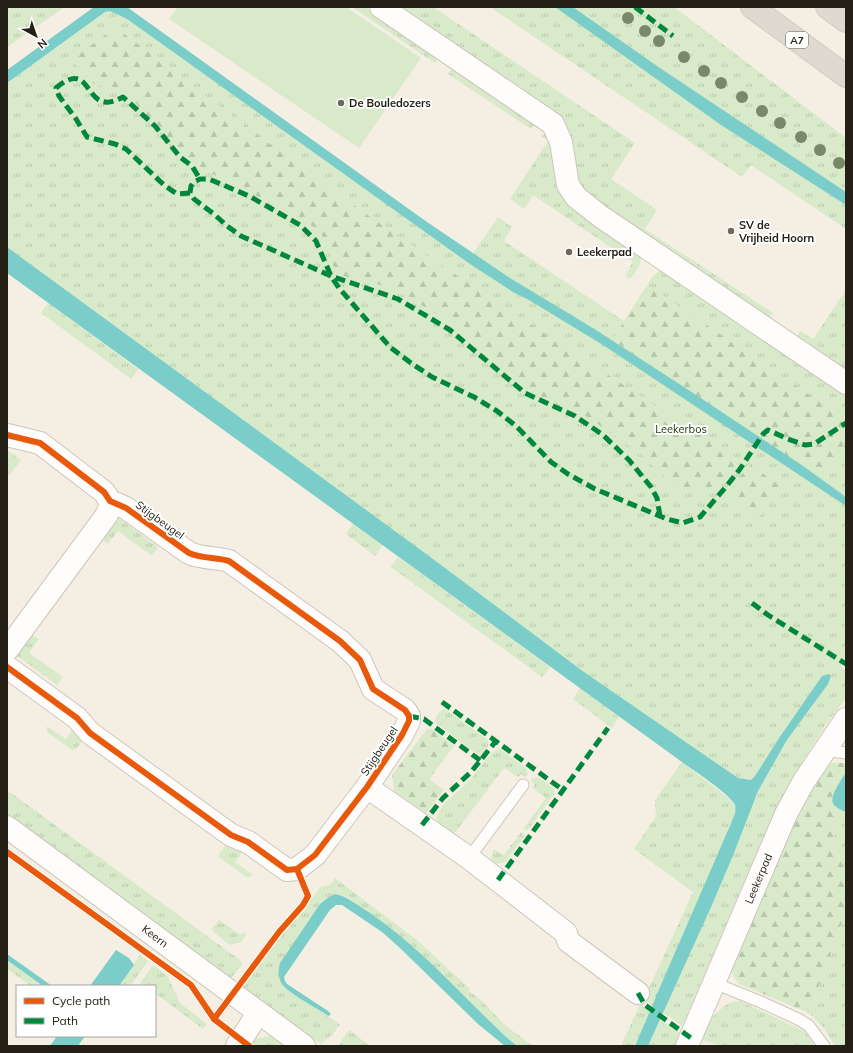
<svg xmlns="http://www.w3.org/2000/svg" width="853" height="1053" viewBox="0 0 853 1053" font-family="Mulish,sans-serif">
<defs>
<pattern id="grass-tufts" width="24" height="20" patternUnits="userSpaceOnUse"><rect width="24" height="20" fill="#d8eac9"/><path d="M3 7l-1-3M5 7V3M7 7l1-3M15 17l-1-3M17 17v-4M19 17l1-3" fill="none" stroke="#b9c8ac"/></pattern>
<pattern id="forest-firs" width="22" height="20" patternUnits="userSpaceOnUse"><rect width="22" height="20" fill="#d8eac9"/><path d="M5 1l3.5 6h-7zM16 11l3.5 6h-7z" fill="#b9c8ac"/></pattern>
</defs>
<rect width="100%" height="100%" fill="#f5efe3"/>
<g fill="url(#grass-tufts)">
<polygon points="7,7 65,7 7,47"/>
<polygon points="352,7 365,7 439,57 435,63"/>
<polygon points="394,7 433,7 635,143 611,179 657,210 645,229 773,313 769,318 591,200 577,185 568,146"/>
<polygon points="490,7 555,7 721,125 846,205 846,229 751,165 742,177"/>
<polygon points="573,7 674,7 846,138 846,192 657,66"/>
<polygon points="110,11 127,19 467,262 498,217 512,227 504,241 624,321 653,276 659,271 663,271 846,393 846,497 807,470 827,492 846,506 846,658 840,666 846,671 846,698 825,726 790,781 768,826 682,1026 663,1012 712,905 734,852 758,791 787,740 810,709 830,680 828,674 822,676 779,738 755,776 751,780 738,778 584,672 429,556 7,247 7,83 105,12"/>
<polygon points="453,67 536,122 531,129 448,74"/>
<polygon points="545,131 550,141 556,172 641,257 640,265 631,278 629,279 626,276 626,274 633,262 533,195 524,209 510,199 548,141 542,137"/>
<polygon points="846,290 846,370 797,337 800,331 813,339"/>
<polygon points="48,303 138,369 131,379 41,313"/>
<polygon points="7,450 21,460 7,478"/>
<polygon points="117,518 119,518 158,547 152,556 118,531 108,544 104,541 102,536"/>
<polygon points="353,524 383,545 375,556 346,534"/>
<polygon points="398,557 550,667 542,677 391,567"/>
<polygon points="32,635 39,639 29,653 63,677 57,685 16,655 29,637"/>
<polygon points="580,688 619,717 612,728 573,699"/>
<polygon points="445,709 488,740 488,746 483,753 477,754 435,722 435,718 440,711"/>
<polygon points="47,726 66,739 75,726 85,738 75,750 72,750 47,732"/>
<path d="M499 748 526 768 528 774 526 777 521 774 518 777 504 768 454 834 437 821C436 818 437 815 439 812 445 800 456 794 465 785 477 774 484 757 499 748Z"/>
<polygon points="682,762 730,799 735,807 735,814 657,994 655,996 656,997 653,1006 644,999 647,989 650,986 693,892 634,849 656,816 655,800"/>
<path d="M537 777C544 781 554 786 555 793L528 830 523 829 546 798 533 788 535 784 530 780Z"/>
<polygon points="7,790 240,960 242,965 231,978 7,814"/>
<polygon points="844,811 846,812 846,873 832,843"/>
<polygon points="521,832 523,834 524,837 505,862 498,864 493,861 491,857 494,849 504,855"/>
<polygon points="228,843 245,849 235,862 253,875 251,877 246,877 219,857 219,854"/>
<path d="M335 878 418 941 470 989 469 991 481 1000 506 1026 533 1046H517L505 1036C460 992 417 945 365 910 358 905 350 897 341 895 332 893 327 899 320 904L280 963 279 976 285 988 340 1024 333 1034 321 1044 297 1028 243 987 282 934 305 909 320 887 330 885Z"/>
<polygon points="846,911 846,1046 835,1046 824,1028 809,1013"/>
<polygon points="219,920 241,935 243,932 247,934 241,942 230,945 211,930"/>
<polygon points="140,955 148,961 130,986 119,986"/>
<polygon points="7,960 43,986 31,986 7,969"/>
<polygon points="153,965 167,975 180,1003 207,1024 203,1029 155,993 155,986 145,986 140,983"/>
<polygon points="740,1001 804,1031 815,1046 719,1046 701,1039 705,1025 724,1006 732,1002"/>
<polygon points="640,1004 650,1012 635,1046 621,1046"/>
<polygon points="660,1020 680,1033 674,1046 648,1046"/>
<polygon points="349,1030 370,1046 338,1046"/>
<polygon points="273,1034 290,1046 256,1046 252,1043 255,1039 271,1036"/>
</g>
<g fill="url(#forest-firs)">
<path d="M118 29C198 90 277 151 359 209 484 296 613 377 740 461L718 490H709L683 494 638 452 583 414 545 398 528 389 475 342 446 320 410 298 378 284 344 276 334 268 328 245 320 232 307 222 224 178 197 169 177 151 159 127 142 111 129 93 120 89 111 90 94 84 71 60 108 33Z"/>
<polygon points="648,285 846,420 846,441 821,479 612,340"/>
<polygon points="748,465 750,465 779,485 780,488 764,512 758,517 751,516 731,494 730,492"/>
<polygon points="432,729 454,746 430,778 432,781 444,790 426,813 394,791 392,775 427,729"/>
<polygon points="833,763 846,763 846,773 832,797 840,810 844,811 832,843 846,873 846,911 809,1013 739,984 733,976 731,969 787,828 823,768"/>
</g>
<polygon fill="#d8eac9" points="178,7 346,7 421,58 359,148 169,19"/>
<g fill="#7bcdca">
<polygon points="94,7 127,7 427,222 510,278 596,330 687,389 803,466 846,497 846,506 603,345 529,300 513,292 467,262 127,19 110,11 105,12 7,83 7,70"/>
<polygon points="555,7 573,7 657,66 846,192 846,205 721,125"/>
<path d="M7 247 429 556 584 672 738 778 751 780 755 776 779 738 822 676 828 674 831 676 828 684 787 740 758 791 734 853 712 905 648 1046H635L656 997 655 996 656 994H657L735 814C735 811 736 808 735 805 730 794 693 770 682 762L7 273Z"/>
<path d="M846 773V812C831 806 829 801 837 787 840 782 842 777 846 773Z"/>
<path d="M335 894C346 896 355 903 364 909 417 944 459 992 505 1036L517 1046H505L478 1024 401 949 382 932 342 905H336L330 910 284 977 285 981 287 984 328 1011 331 1014 329 1016C319 1010 287 992 282 984 278 977 278 970 280 963L320 904 329 897Z"/>
<polygon points="116,950 129,958 134,965 119,986 90,986"/>
<polygon points="7,954 52,986 43,986 7,960"/>
<polygon points="57,1036 85,1036 78,1046 50,1046"/>
</g>
<g fill="none" stroke-linecap="round" stroke-linejoin="round">
<defs>
<g id="service">
<polyline points="825,750 846,753"/>
<polyline points="469,858 523,785"/>
<polyline points="714,983 761,1002 800,1020 809,1026 824,1046"/>
</g>
<g id="minor">
<polyline points="381,7 553,124 561,142 568,185 576,197 600,216 846,383"/>
<path d="M7 435 40 443 104 492 110 501 126 508 189 553C203 559 215 557 229 561L340 641 360 660 373 689 405 710 409 716V721L402 735 367 787 315 855 297 869 287 870 248 842 231 835 90 733 77 718 7 667"/>
<polyline points="7,650 106,516 110,507 110,501"/>
<polyline points="367,787 469,858 566,933 568,941 638,993"/>
<path id="s1" d="M7 827 304 1046"/>
<polyline points="237,1046 258,1013"/>
<path id="s2" d="M687 1046 786 814 804 781 846 719"/>
</g>
<g id="motorway">
<polyline points="752,7 846,76"/>
<polyline points="827,7 846,21"/>
</g>
</defs>
<use href="#service" stroke="#ccc6bc" stroke-width="13"/>
<use href="#minor" stroke="#ccc6bc" stroke-width="24"/>
<use href="#motorway" stroke="#cfcdc6" stroke-width="24"/>
<use href="#service" stroke="#fefdfb" stroke-width="11"/>
<use href="#minor" stroke="#fefdfb" stroke-width="22"/>
<use href="#motorway" stroke="#dedacf" stroke-width="22"/>
<g stroke="#00873e" stroke-width="5" stroke-dasharray="10 5" stroke-linecap="butt">
<polyline points="635,7 673,36"/>
<path d="M190 193 177 194 164 185 126 149 115 144 87 137 76 119 59 96 56 88C88 61 85 100 105 102 111 103 117 100 123 97L155 126 180 157 192 166 200 179"/>
<polyline points="660,516 657,498 651,487 629,460 603,435 575,416 525,393 450,330 398,299 331,276 241,236 227,226 215,215 194,199 190,193 191,186 194,182 200,179 209,179 249,196 300,225 316,241 331,276 339,288 390,347 411,363 432,377 474,397 497,411 516,426 551,462 568,474 595,489 667,519 683,523 700,517 725,488 740,469 763,434 768,430 788,439 805,445 814,444 846,423"/>
<polyline points="752,603 768,615 846,664"/>
<polyline points="442,702 563,790"/>
<polyline points="409,716 424,719 481,761"/>
<polyline points="422,825 443,798 471,772 496,741"/>
<polyline points="498,880 608,728"/>
<polyline points="638,993 645,1005 691,1038"/>
</g>
<defs>
<g id="cycleway">
<path d="M7 435 40 443 104 492 110 501 126 508 189 553C203 559 215 557 229 561L340 641 360 660 373 689 405 710 409 716V721L402 735 367 787 315 855 297 869 287 870 248 842 231 835 90 733 77 718 7 667"/>
<polyline points="7,852 191,985 214,1019 249,1046"/>
<polyline points="214,1019 279,932 303,905 308,896 297,869"/>
</g>
</defs>
<use href="#cycleway" stroke="#fff" stroke-width="8"/>
<use href="#cycleway" stroke="#e8590c" stroke-width="6"/>
</g>
<g fill="#798869">
<circle cx="628" cy="18" r="6"/>
<circle cx="645" cy="31" r="6"/>
<circle cx="659" cy="41" r="6"/>
<circle cx="684" cy="57" r="6"/>
<circle cx="704" cy="71" r="6"/>
<circle cx="721" cy="83" r="6"/>
<circle cx="742" cy="97" r="6"/>
<circle cx="762" cy="111" r="6"/>
<circle cx="780" cy="123" r="6"/>
<circle cx="801" cy="137" r="6"/>
<circle cx="820" cy="150" r="6"/>
<circle cx="839" cy="163" r="6"/>
</g>
<g fill="#6e685e" stroke="#fff" stroke-width="1.5">
<circle cx="341" cy="103" r="4"/>
<circle cx="731" cy="231" r="4"/>
<circle cx="569" cy="252" r="4"/>
</g>
<g text-anchor="middle" dominant-baseline="central" stroke-width="4" stroke-linejoin="round" paint-order="stroke">
<rect fill="#fff" stroke="#66635c" stroke-width="1" x="786" y="32" width="22" height="16" rx="3"/>
<g font-size="10" font-weight="bold" fill="#252016">
<text x="797" y="40">A7</text>
</g>
<g font-size="11" font-weight="bold" fill="#252016" stroke="#fff" text-anchor="start">
<text x="349" y="103">De Bouledozers</text>
<text x="739" y="225">SV de<tspan x="739" dy="13">Vrijheid Hoorn</tspan></text>
<text x="577" y="252">Leekerpad</text>
</g>
<g font-size="11" fill="#143405" stroke="#fff">
<text x="681" y="429">Leekerbos</text>
</g>
<g font-size="11" fill="#252016" stroke="#fff">
<text transform="translate(160 520) rotate(36)">Stijgbeugel</text>
<text transform="translate(379 751) rotate(-56)">Stijgbeugel</text>
<text stroke="none"><textPath href="#s2" startOffset="182">Leekerpad</textPath></text>
<text stroke="none"><textPath href="#s1" startOffset="184">Keern</textPath></text>
</g>
</g>
<rect width="853" height="1053" fill="none" stroke="#252016" stroke-width="16"/>
<rect x="16" y="985" width="140" height="52" fill="#ffffff" stroke="#a8a6a2"/>
<rect x="24" y="998" width="20" height="6" fill="#e8590c" stroke="#a8a6a2"/>
<text x="52" y="1005" font-size="12" fill="#252016">Cycle path</text>
<rect x="24" y="1018" width="20" height="6" fill="#00873e" stroke="#a8a6a2"/>
<text x="52" y="1025" font-size="12" fill="#252016">Path</text>
<g transform="translate(36 36) rotate(140)" stroke="#ffffff" stroke-width="3" paint-order="stroke">
<path d="M0-3L7 15L0 10L-7 15Z" fill="#252016"/>
<text y="-6" font-size="11" font-weight="bold" text-anchor="middle" fill="#252016">N</text>
</g>
</svg>
